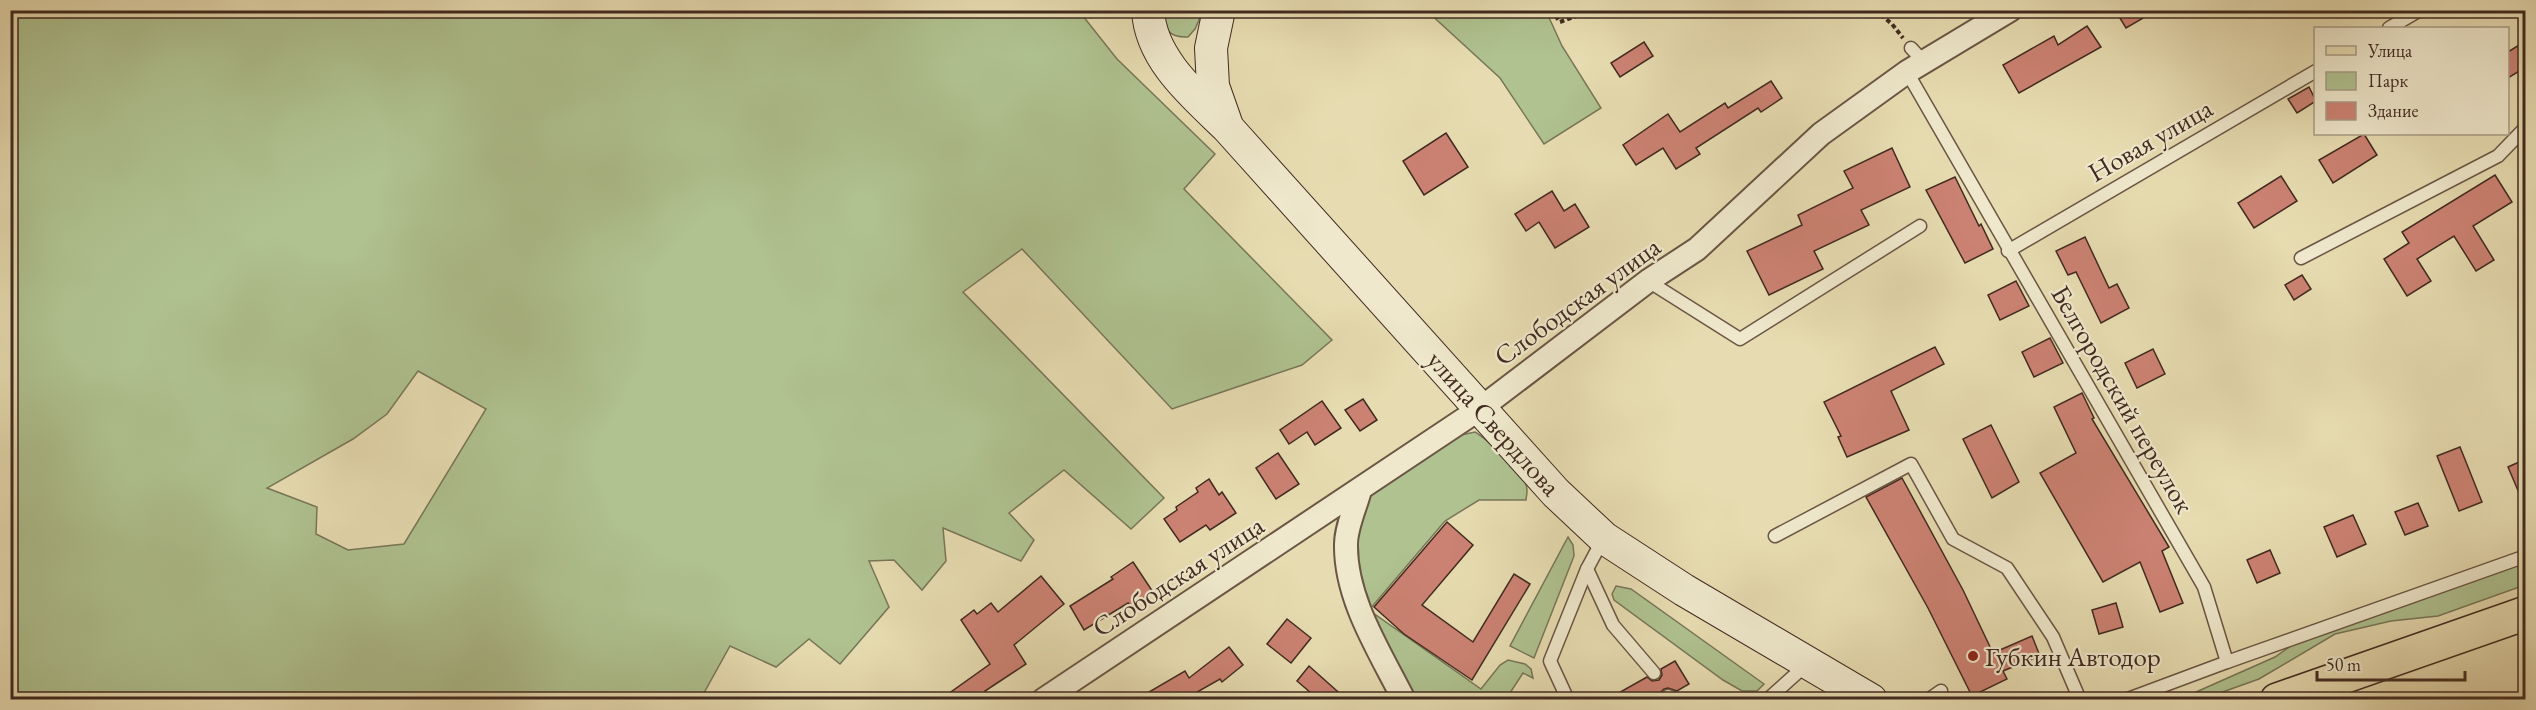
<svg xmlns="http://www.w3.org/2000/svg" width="2536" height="710" viewBox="0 0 2536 710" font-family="'EB Garamond',serif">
<rect width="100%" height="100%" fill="#e7dcb1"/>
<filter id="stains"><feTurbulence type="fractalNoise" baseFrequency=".00333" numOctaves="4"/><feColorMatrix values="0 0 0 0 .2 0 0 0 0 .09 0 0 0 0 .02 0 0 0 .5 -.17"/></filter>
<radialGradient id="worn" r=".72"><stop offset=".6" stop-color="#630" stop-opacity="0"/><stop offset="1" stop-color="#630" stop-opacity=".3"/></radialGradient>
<g fill="#afc290" stroke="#787658" stroke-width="1.5" fill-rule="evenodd">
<path d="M1158 10 1203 11 1195 29 1188 37C1168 38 1164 28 1158 10Z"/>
<path d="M10 11H1079L1117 59 1215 154 1184 189 1332 340 1302 365 1172 409 1022 249 963 292 1164 498 1131 529 1064 470 1009 513 1034 540 1021 561 943 528 946 561 922 590 894 560 869 561 889 607 840 664 809 639 776 667 730 646 700 700 14 699 10 690ZM418 371 486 409 404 544 348 550 316 534 317 507 267 488 353 439 387 414Z"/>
<polygon points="1427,11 1546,11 1562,46 1601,108 1544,144 1500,78"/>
<path d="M1475 432C1486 438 1519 470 1525 482 1528 488 1527 493 1526 500H1479L1445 521 1369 610 1481 689 1500 665 1508 660 1525 664 1531 669 1533 678 1523 673 1506 699H1412L1370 620 1357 574 1355 536 1371 490 1456 436Z"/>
<polygon points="1568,537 1573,545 1574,556 1534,658 1510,646"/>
<polygon points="2525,554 2525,585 2438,616 2391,621 2335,634 2259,679 2203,699 2178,700 2275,657 2318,627"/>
<polygon points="1616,586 1631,589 1764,684 1757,691 1742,691 1723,680 1614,600 1612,594"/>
</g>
<g fill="#cc8273" stroke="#412a20" stroke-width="1.5">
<polygon points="2115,10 2157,10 2126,28"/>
<polygon points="2087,26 2101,47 2019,93 2003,65 2054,36 2058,45"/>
<polygon points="1644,42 1653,56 1620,77 1611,63"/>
<polygon points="2519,45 2526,56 2526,67 2508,78 2508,52"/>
<polygon points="1771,81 1782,98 1761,112 1758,108 1696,148 1700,154 1676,169 1663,148 1636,165 1623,145 1668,114 1680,132 1725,103 1728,108"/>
<polygon points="2309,87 2316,101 2297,113 2288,99"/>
<polygon points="1446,133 1468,167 1424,195 1403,161"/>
<polygon points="2364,134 2377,155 2333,183 2319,160"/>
<polygon points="1892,148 1910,187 1861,210 1869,225 1814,251 1823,269 1769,295 1747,251 1802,225 1798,215 1853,188 1844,171"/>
<polygon points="2495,175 2512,202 2473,226 2494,260 2476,271 2454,236 2417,259 2431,281 2407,296 2384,259 2409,243 2402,232"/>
<polygon points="2281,176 2297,201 2254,228 2238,203"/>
<polygon points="1955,177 1979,226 1981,224 1993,249 1965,263 1926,190"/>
<polygon points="1552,191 1564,211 1575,204 1589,227 1555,248 1539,222 1526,231 1515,214"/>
<polygon points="2085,237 2109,288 2117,284 2129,308 2101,323 2076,272 2068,275 2056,251"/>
<polygon points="2302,275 2311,289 2294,300 2285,285"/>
<polygon points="2016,281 2029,306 2000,320 1988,295"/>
<polygon points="2050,338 2063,363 2034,377 2022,352"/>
<polygon points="1935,347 1944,364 1891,391 1909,430 1847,457 1838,437 1841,436 1824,402"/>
<polygon points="2153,349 2165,374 2137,388 2125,363"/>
<polygon points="2082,393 2094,418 2092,419 2169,547 2162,551 2183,603 2160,612 2140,562 2103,582 2040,473 2076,453 2054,407"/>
<polygon points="1363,399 1377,420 1360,431 1345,410"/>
<polygon points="1322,401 1341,428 1315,445 1307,432 1289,444 1280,430"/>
<polygon points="1991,425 2019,482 1992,498 1963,439"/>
<polygon points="2460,447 2482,502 2459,511 2437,456"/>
<polygon points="1278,453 1299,484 1276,499 1256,468"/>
<polygon points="2526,459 2526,507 2525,507 2508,467"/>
<polygon points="1902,478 1963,590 1993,653 2032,636 2040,656 2003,671 2007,679 1972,696 1928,608 1866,497"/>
<polygon points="1209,479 1219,495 1222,492 1236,513 1210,530 1206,525 1180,542 1164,519 1177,510 1176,507 1198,492 1196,488"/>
<polygon points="2418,503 2428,526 2405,535 2395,512"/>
<polygon points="2353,515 2366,544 2337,557 2324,527"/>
<polygon points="1447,522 1473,545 1422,605 1473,642 1514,574 1530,584 1472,680 1404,634 1374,607"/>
<polygon points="2270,550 2280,573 2257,583 2247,560"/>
<polygon points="1133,562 1153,592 1131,606 1128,603 1084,630 1070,606 1113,579 1111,577"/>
<polygon points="1041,576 1064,604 1014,645 1026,664 985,691 991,699 941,699 990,664 961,620 974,610 977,614 991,603 998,612"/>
<polygon points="2116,603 2123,627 2099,634 2092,610"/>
<polygon points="1287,619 1311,638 1291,663 1267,644"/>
<polygon points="1229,647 1243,665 1222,682 1220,679 1185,699 1137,699 1185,671 1189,678"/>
<polygon points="1675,661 1689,684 1677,691 1668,688 1664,689 1660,693 1661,699 1608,699 1647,677 1652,681 1659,680 1662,675 1661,669"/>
<polygon points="1309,666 1346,699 1318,699 1297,681"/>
</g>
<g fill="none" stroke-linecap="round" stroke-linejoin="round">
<defs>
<g id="lane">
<polyline points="2389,28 2420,10"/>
<polyline points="1911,48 1924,62"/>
<polyline points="1907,72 2204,587 2227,662 2125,700"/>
<polyline points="2008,251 2316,71"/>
<polyline points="2301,258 2498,156 2526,127"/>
<polyline points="1648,281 1740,339 1920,226"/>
<polyline points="1775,536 1911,464 1953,539 2007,568 2053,637 2080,700"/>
<polyline points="1587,569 1613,625 1654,673"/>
<polyline points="2227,662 2526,556"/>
<polyline points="1668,696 1677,700"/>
<polyline points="1568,700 1550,661 1587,569 1603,539"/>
<polyline points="1767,700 1807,664"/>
<polyline points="1928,700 1941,691"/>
</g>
<g id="street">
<path d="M1360 490C1356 506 1346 527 1346 544 1345 599 1380 652 1404 700"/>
<polyline points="1043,700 1481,408 1648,281 1697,249 1821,134 1907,72 2010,10"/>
</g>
<g id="secondary">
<path d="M1148 10C1150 59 1195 96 1227 127L1556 493 1604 538 1684 590 1871 700"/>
<polyline points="1219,10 1211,48 1213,86 1226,123"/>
</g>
<polyline id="primary" points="2277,700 2526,613"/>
</defs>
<use href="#lane" stroke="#6a5644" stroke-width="15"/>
<use href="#street" stroke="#6a5644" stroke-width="26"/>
<use href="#secondary" stroke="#412a20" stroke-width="34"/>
<use href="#primary" stroke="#412a20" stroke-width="36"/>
<g stroke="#412a20" stroke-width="4" stroke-dasharray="4.5 3" stroke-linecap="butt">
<polyline points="1551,10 1560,22 1593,10"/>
<polyline points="1875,10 1892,24 1903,38"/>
</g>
<use href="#lane" stroke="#efe8cc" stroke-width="12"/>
<use href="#street" stroke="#efe8cc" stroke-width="22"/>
<use href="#secondary" stroke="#efe8cc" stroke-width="32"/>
<use href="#primary" stroke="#e7dcb1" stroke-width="33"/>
</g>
<circle fill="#8f2418" stroke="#efe8cc" stroke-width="2" cx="1973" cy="656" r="6"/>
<g text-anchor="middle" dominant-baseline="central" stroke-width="4.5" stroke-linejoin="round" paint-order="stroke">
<g font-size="27" fill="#412a20" stroke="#efe8cc">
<text transform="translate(2150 140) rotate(-30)">Новая улица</text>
<text transform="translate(1577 301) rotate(-36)">Слободская улица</text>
<text transform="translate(2123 399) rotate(60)">Белгородский переулок</text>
<text transform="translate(1494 423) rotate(48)">улица Свердлова</text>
<text transform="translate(1178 576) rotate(-33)">Слободская улица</text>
</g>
<g font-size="27" fill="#412a20" stroke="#efe8cc" text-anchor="start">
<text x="1985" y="656">Губкин Автодор</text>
</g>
</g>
<rect width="2536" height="710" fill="none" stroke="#e7dcb1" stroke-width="36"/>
<rect x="12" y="12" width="2512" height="686" fill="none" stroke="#412a20" stroke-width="3"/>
<rect x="18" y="18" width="2500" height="674" fill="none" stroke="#412a20" stroke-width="1.5"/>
<rect x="2314" y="27" width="195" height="108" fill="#efe8cc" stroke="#a99c87" stroke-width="1.5"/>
<rect x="2326" y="46" width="30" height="9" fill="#e7dcb1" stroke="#a99c87" stroke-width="1.5"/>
<text x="2368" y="57" font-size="18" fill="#412a20">Улица</text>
<rect x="2326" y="72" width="30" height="18" fill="#afc290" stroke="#a99c87" stroke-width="1.5"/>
<text x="2368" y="87" font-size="18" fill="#412a20">Парк</text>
<rect x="2326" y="102" width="30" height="18" fill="#cc8273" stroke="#a99c87" stroke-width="1.5"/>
<text x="2368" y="117" font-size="18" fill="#412a20">Здание</text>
<path d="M2317 671v9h148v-9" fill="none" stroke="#412a20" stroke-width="3"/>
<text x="2326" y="671" font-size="18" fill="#412a20" stroke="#efe8cc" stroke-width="4.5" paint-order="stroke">50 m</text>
<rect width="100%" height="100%" filter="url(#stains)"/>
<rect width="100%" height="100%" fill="url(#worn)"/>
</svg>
